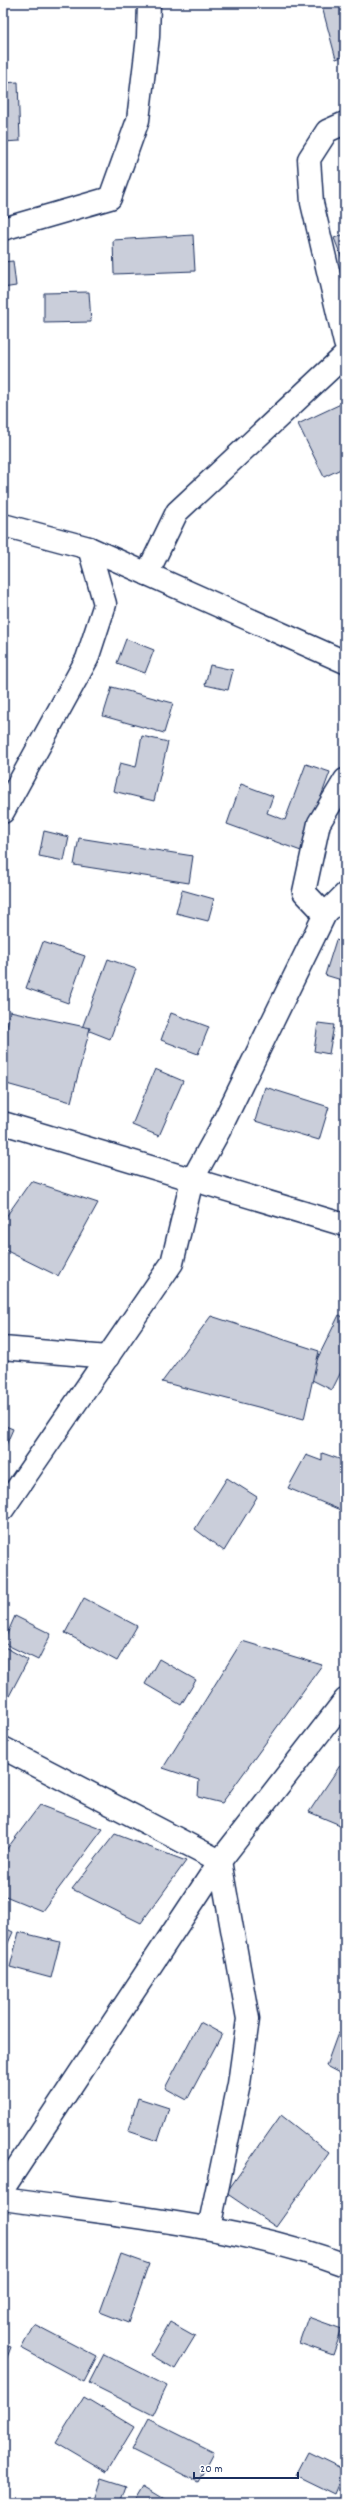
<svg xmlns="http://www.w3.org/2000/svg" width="348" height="2506" viewBox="0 0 348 2506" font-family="Dekko,sans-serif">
<rect width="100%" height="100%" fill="#fff"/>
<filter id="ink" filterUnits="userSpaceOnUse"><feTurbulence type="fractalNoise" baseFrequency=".025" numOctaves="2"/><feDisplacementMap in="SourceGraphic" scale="8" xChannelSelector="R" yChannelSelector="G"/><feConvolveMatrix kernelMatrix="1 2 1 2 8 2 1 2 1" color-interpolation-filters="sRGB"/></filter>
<g filter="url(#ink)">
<g fill="#caceda" stroke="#1b2f5e">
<polygon points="321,3 345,3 345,56 336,59"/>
<polygon points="18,82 20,141 3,142 3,83"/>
<polygon points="345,234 345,266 334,238"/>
<polygon points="193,235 195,271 114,274 113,240"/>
<polygon points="13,261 16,286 3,288 3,262"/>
<polygon points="89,292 91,322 44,323 44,293"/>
<polygon points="345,402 345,467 324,477 298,424"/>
<polygon points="126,639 154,650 145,673 117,663"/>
<polygon points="210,665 233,670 228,690 205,685"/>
<polygon points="112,687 173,703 164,733 103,716"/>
<polygon points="142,736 168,742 154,801 113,791 120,763 136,767"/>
<polygon points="306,764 330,772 301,851 227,824 241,784 273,796 267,813 285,820"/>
<polygon points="44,831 69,837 64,861 39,856"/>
<polygon points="79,838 193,856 189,883 74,865"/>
<polygon points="182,890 214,899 208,921 176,913"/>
<polygon points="336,940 345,943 345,981 325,975"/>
<polygon points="43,942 85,956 68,1003 26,988"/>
<polygon points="108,959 136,969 110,1039 82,1028"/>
<polygon points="10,1011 90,1028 71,1102 3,1083 3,1048"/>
<polygon points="171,1013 209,1027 198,1054 161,1040"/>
<polygon points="318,1023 334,1025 329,1054 314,1051"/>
<polygon points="345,1056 345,1076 338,1073"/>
<polygon points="155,1069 183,1081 159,1136 132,1125"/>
<polygon points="265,1087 329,1107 319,1140 255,1121"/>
<polygon points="31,1181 98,1203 58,1276 3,1249 3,1221"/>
<polygon points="339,1315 345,1318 345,1364 332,1390 308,1378"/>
<polygon points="211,1316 319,1351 304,1419 162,1382"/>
<polygon points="3,1425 13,1429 3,1452"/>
<polygon points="322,1453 345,1461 345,1512 288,1488 306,1455 322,1461"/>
<polygon points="227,1478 257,1497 224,1551 195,1529"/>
<polygon points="84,1598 137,1626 117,1661 65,1633"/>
<polygon points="15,1616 51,1634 38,1660 3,1643"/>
<polygon points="242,1641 322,1665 222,1803 198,1797 199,1780 163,1768"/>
<polygon points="3,1646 28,1660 7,1700 3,1698"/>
<polygon points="159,1659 196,1680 181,1705 145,1684"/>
<polygon points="345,1758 345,1827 309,1812"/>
<polygon points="40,1805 103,1829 42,1911 3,1895 3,1854"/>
<polygon points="115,1834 186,1861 141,1923 72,1889"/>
<polygon points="3,1927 13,1932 3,1954"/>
<polygon points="19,1932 60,1942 51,1978 10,1967"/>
<polygon points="200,2022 222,2034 187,2100 165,2088"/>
<polygon points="338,2033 345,2036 345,2076 326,2066"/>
<polygon points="138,2098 169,2108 158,2141 128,2131"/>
<polygon points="281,2115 329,2153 276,2227 226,2193"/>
<polygon points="121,2254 149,2264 128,2323 100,2312"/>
<polygon points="308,2317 342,2329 333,2355 299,2343"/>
<polygon points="170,2322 195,2336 175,2369 151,2355"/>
<polygon points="34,2324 97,2357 84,2382 21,2348"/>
<polygon points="3,2344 11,2347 3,2368"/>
<polygon points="104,2354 167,2386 153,2415 89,2383"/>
<polygon points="84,2397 134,2427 107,2472 56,2442"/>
<polygon points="148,2419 214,2452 198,2482 132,2449"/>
<polygon points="308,2452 345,2470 335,2494 296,2475"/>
<polygon points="101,2478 126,2486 120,2503 93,2503"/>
<polygon points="143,2486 171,2503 133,2503"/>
</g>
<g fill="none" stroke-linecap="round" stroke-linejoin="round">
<defs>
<g id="street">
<polyline points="345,123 327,131 309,159 312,203 345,343"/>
<polyline points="3,229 110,198 138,120 148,37 149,3"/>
<polyline points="3,525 89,548 345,662"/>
<polyline points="147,574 177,512 345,355"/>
<polyline points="3,812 87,659 105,604 89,548"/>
<polyline points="325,914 304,892 319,823 345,780"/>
<polyline points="3,1123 345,1225"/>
<polyline points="3,1348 108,1357"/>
<polyline points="3,1509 172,1263 192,1180 219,1131 325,914 345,894"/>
<polyline points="3,1748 220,1861 248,2019 239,2084 209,2228"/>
<polyline points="3,2189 220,1861 345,1700"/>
<path d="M3 2199C114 2215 240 2225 345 2265"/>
</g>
</defs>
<use href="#street" stroke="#1b2f5e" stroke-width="25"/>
<use href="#street" stroke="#fff" stroke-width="22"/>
</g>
</g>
<rect width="348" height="2506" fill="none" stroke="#fff" stroke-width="16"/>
<rect x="8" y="8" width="332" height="2490" fill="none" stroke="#1b2f5e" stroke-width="1.5" filter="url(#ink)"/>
<path d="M194 2472v6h104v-6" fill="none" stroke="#1b2f5e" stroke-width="2"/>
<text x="200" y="2472" font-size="12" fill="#1b2f5e" stroke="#ffffff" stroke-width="3" paint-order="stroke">20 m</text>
</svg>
